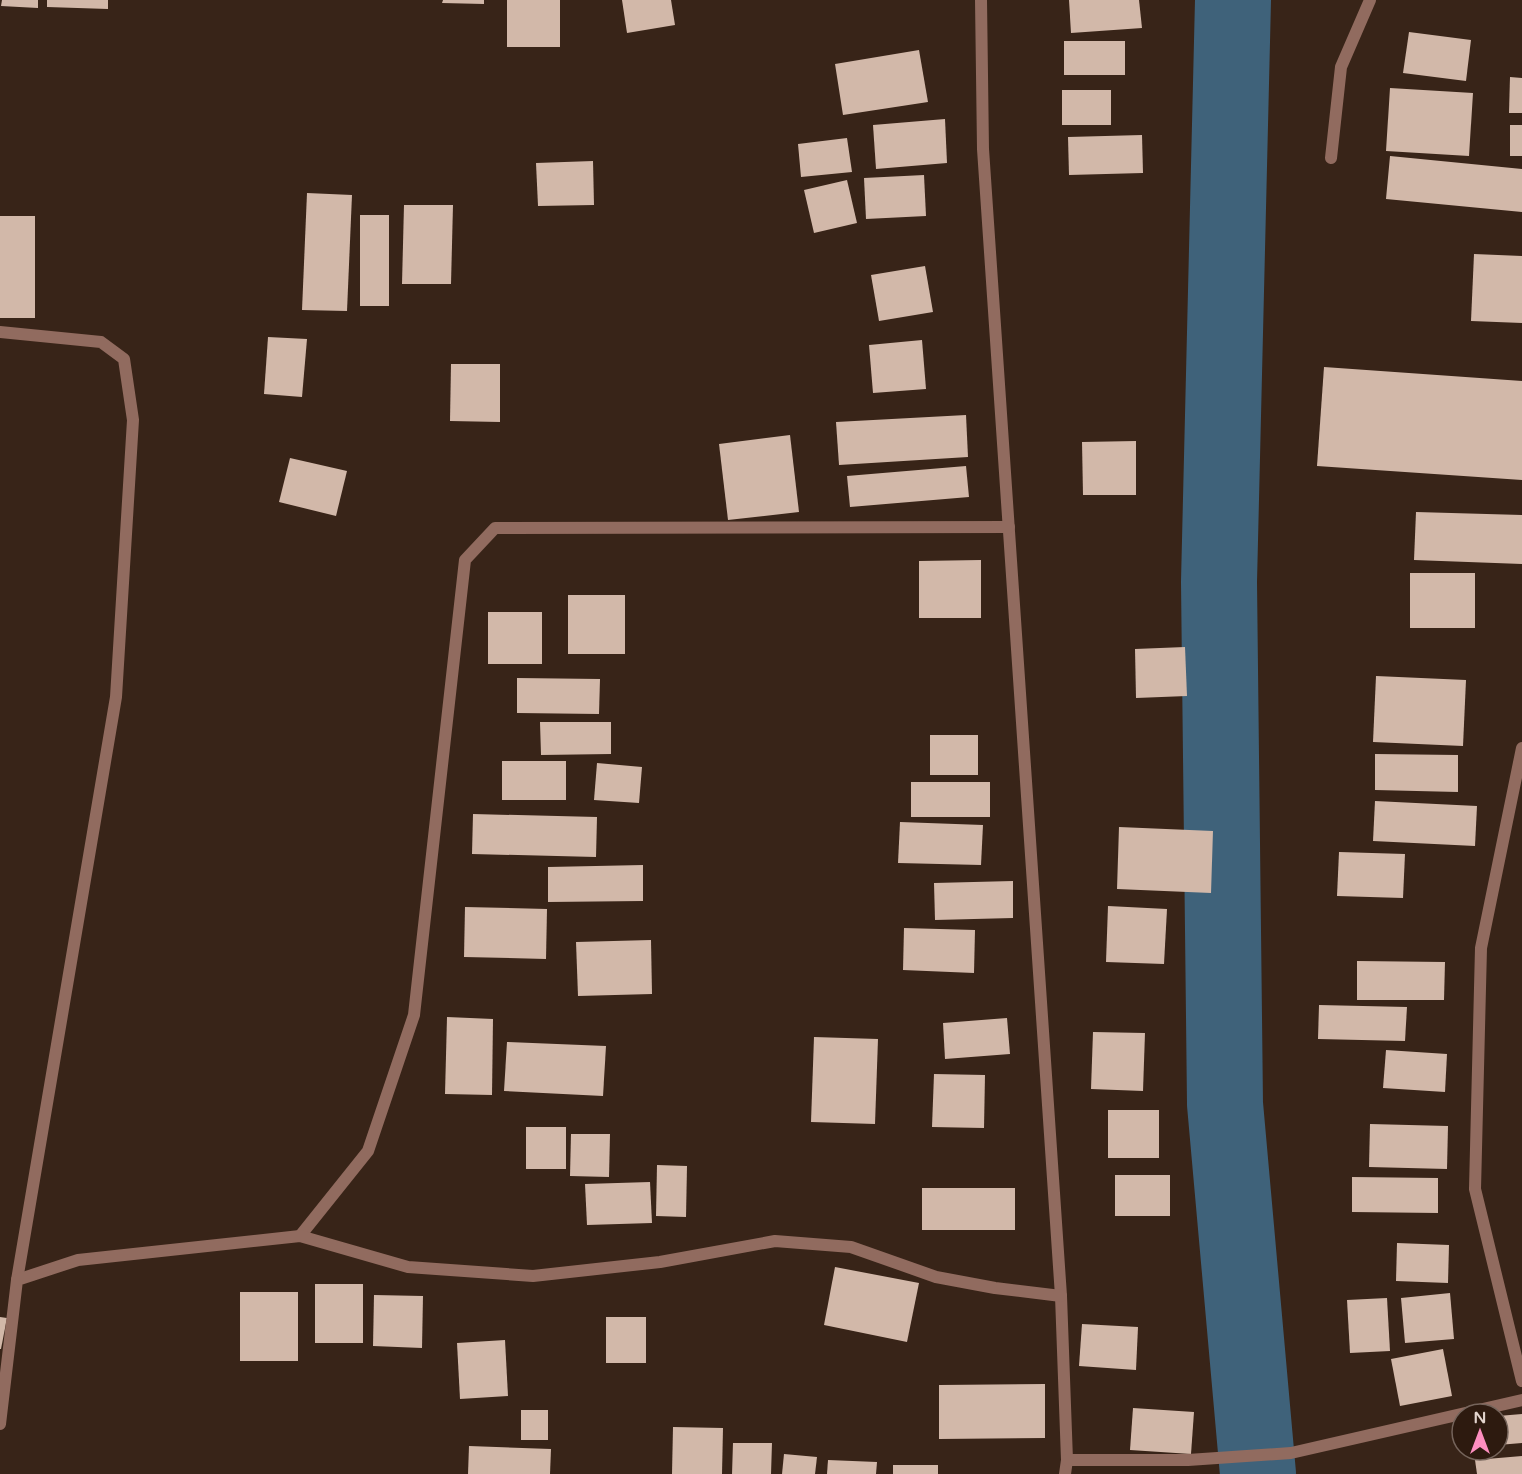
<svg xmlns="http://www.w3.org/2000/svg" width="1522" height="1474" viewBox="0 0 1522 1474" font-family="'Varela Round',sans-serif">
<rect width="100%" height="100%" fill="#382418"/>
<g fill="none" stroke-linecap="round" stroke-linejoin="round">
<polyline stroke="#3f627a" stroke-width="76" points="1233,0 1219,582 1225,1104 1258,1474"/>
</g>
<g fill="#d2b8a9">
<polygon points="2,0 38,0 38,8 1,6"/>
<polygon points="47,0 108,0 108,9 47,7"/>
<polygon points="443,0 484,0 484,4 442,3"/>
<rect x="507" y="0" width="53" height="47"/>
<polygon points="622,0 671,0 675,25 627,33"/>
<polygon points="1069,0 1139,0 1142,28 1071,33"/>
<polygon points="1409,32 1471,40 1466,81 1403,73"/>
<rect x="1064" y="41" width="61" height="34"/>
<polygon points="919,50 928,102 843,115 835,64"/>
<polygon points="1510,77 1522,78 1522,113 1509,113"/>
<polygon points="1390,88 1473,93 1469,156 1386,151"/>
<rect x="1062" y="90" width="49" height="35"/>
<polygon points="945,119 947,163 876,169 873,125"/>
<rect x="1510" y="125" width="12" height="31"/>
<polygon points="1142,135 1143,173 1069,175 1068,137"/>
<polygon points="847,138 852,172 801,177 798,144"/>
<polygon points="1390,156 1522,169 1522,212 1386,199"/>
<polygon points="593,161 594,205 538,206 536,163"/>
<polygon points="924,175 926,216 866,219 864,178"/>
<polygon points="847,180 857,223 814,233 804,190"/>
<polygon points="307,193 352,195 347,311 302,310"/>
<polygon points="404,205 453,205 451,284 402,284"/>
<rect x="360" y="215" width="29" height="91"/>
<rect x="0" y="216" width="35" height="102"/>
<polygon points="1474,254 1522,256 1522,323 1471,321"/>
<polygon points="925,266 933,312 879,321 871,275"/>
<polygon points="268,337 307,339 302,397 264,394"/>
<polygon points="922,340 926,389 873,393 869,345"/>
<polygon points="451,364 500,364 500,422 450,421"/>
<polygon points="1324,367 1522,381 1522,480 1317,466"/>
<polygon points="966,415 968,457 839,465 836,422"/>
<polygon points="790,435 799,512 728,520 719,444"/>
<polygon points="1136,441 1136,495 1083,495 1082,442"/>
<polygon points="290,458 347,471 336,516 279,502"/>
<polygon points="966,466 969,497 850,507 847,476"/>
<polygon points="1416,512 1522,515 1522,564 1414,560"/>
<polygon points="981,560 981,618 919,618 919,561"/>
<rect x="1410" y="573" width="65" height="55"/>
<rect x="568" y="595" width="57" height="59"/>
<rect x="488" y="612" width="54" height="52"/>
<polygon points="1185,647 1187,696 1136,698 1135,649"/>
<polygon points="1376,676 1466,680 1463,746 1373,742"/>
<polygon points="517,678 600,679 599,714 517,713"/>
<polygon points="540,722 611,722 611,754 541,755"/>
<rect x="930" y="735" width="48" height="40"/>
<polygon points="1375,754 1458,755 1458,792 1375,790"/>
<rect x="502" y="761" width="64" height="39"/>
<polygon points="597,763 642,767 639,803 594,800"/>
<rect x="911" y="782" width="79" height="35"/>
<polygon points="1375,801 1477,806 1475,846 1373,841"/>
<polygon points="473,814 597,817 596,857 472,854"/>
<polygon points="900,822 983,825 981,865 898,863"/>
<polygon points="1119,827 1213,831 1211,893 1117,889"/>
<polygon points="1339,852 1405,854 1403,898 1337,896"/>
<polygon points="643,865 643,901 548,902 548,867"/>
<polygon points="1013,881 1013,918 935,920 934,883"/>
<polygon points="1108,906 1167,909 1164,964 1106,962"/>
<polygon points="465,907 547,909 546,959 464,957"/>
<polygon points="904,928 975,930 974,973 903,970"/>
<polygon points="651,940 652,994 578,996 576,942"/>
<polygon points="1357,961 1445,962 1444,1000 1357,1000"/>
<polygon points="1319,1005 1407,1007 1405,1041 1318,1039"/>
<polygon points="447,1017 493,1019 492,1095 445,1094"/>
<polygon points="1007,1018 1010,1054 945,1059 943,1023"/>
<polygon points="1093,1032 1145,1033 1143,1091 1091,1089"/>
<polygon points="814,1037 878,1039 875,1124 811,1122"/>
<polygon points="507,1042 606,1046 603,1096 504,1091"/>
<polygon points="1386,1050 1447,1054 1445,1092 1383,1088"/>
<polygon points="934,1074 985,1075 984,1128 932,1127"/>
<rect x="1108" y="1110" width="51" height="48"/>
<polygon points="1370,1124 1448,1126 1447,1169 1369,1167"/>
<rect x="526" y="1127" width="40" height="42"/>
<polygon points="571,1134 610,1134 609,1177 570,1176"/>
<polygon points="657,1165 687,1166 686,1217 656,1216"/>
<rect x="1115" y="1175" width="55" height="41"/>
<polygon points="1352,1177 1438,1178 1438,1213 1352,1212"/>
<polygon points="650,1182 652,1223 587,1225 585,1184"/>
<rect x="922" y="1188" width="93" height="42"/>
<polygon points="1397,1243 1449,1245 1448,1283 1396,1281"/>
<polygon points="835,1267 919,1283 907,1342 824,1325"/>
<rect x="315" y="1284" width="48" height="59"/>
<rect x="240" y="1292" width="58" height="69"/>
<polygon points="1450,1293 1454,1339 1405,1343 1401,1298"/>
<polygon points="374,1295 423,1296 422,1348 373,1346"/>
<polygon points="1387,1298 1390,1351 1350,1353 1347,1300"/>
<polygon points="0,1317 7,1318 1,1349 0,1349"/>
<rect x="606" y="1317" width="40" height="46"/>
<polygon points="1082,1324 1138,1327 1136,1370 1079,1366"/>
<polygon points="505,1340 508,1396 460,1399 457,1343"/>
<polygon points="1443,1349 1452,1396 1400,1406 1391,1359"/>
<polygon points="1045,1384 1045,1438 939,1439 939,1385"/>
<polygon points="1133,1408 1194,1412 1191,1454 1130,1450"/>
<rect x="521" y="1410" width="27" height="30"/>
<polygon points="1522,1414 1522,1443 1498,1445 1498,1416"/>
<polygon points="673,1427 723,1428 722,1474 672,1474"/>
<polygon points="733,1443 772,1443 771,1474 732,1474"/>
<polygon points="469,1446 551,1449 550,1474 468,1474"/>
<polygon points="784,1454 817,1457 815,1474 782,1474"/>
<polygon points="1522,1456 1522,1474 1477,1474 1475,1460"/>
<polygon points="828,1460 877,1462 876,1474 827,1474"/>
<rect x="893" y="1465" width="45" height="9"/>
</g>
<g fill="none" stroke-linecap="round" stroke-linejoin="round">
<g stroke="#916b5f" stroke-width="12">
<polyline points="981,0 983,149 1061,1296 1067,1460 1065,1474"/>
<polyline points="1331,158 1341,67 1370,0"/>
<polyline points="0,332 101,342 124,359 133,420 116,697 17,1280"/>
<polyline points="1522,748 1481,948 1475,1189 1522,1381"/>
<polyline points="300,1236 368,1151 414,1015 465,560 495,528 1009,527"/>
<polyline points="0,1424 17,1280 78,1260 300,1236 408,1267 533,1276 660,1262 775,1241 851,1247 936,1277 995,1288 1061,1296"/>
<polyline points="1067,1460 1188,1460 1291,1453 1522,1400"/>
</g>
</g>
<g transform="translate(1480 1432)"><circle r="28" fill="#2d1a0f" stroke="#75645b" stroke-width="1.5"/>
<path d="M0-4.5L10 22L0 15L-10 22Z" fill="#fd8ebf"/>
<text y="-9" font-size="16" font-weight="bold" text-anchor="middle" fill="#e2d4cd">N</text>
</g>
</svg>
